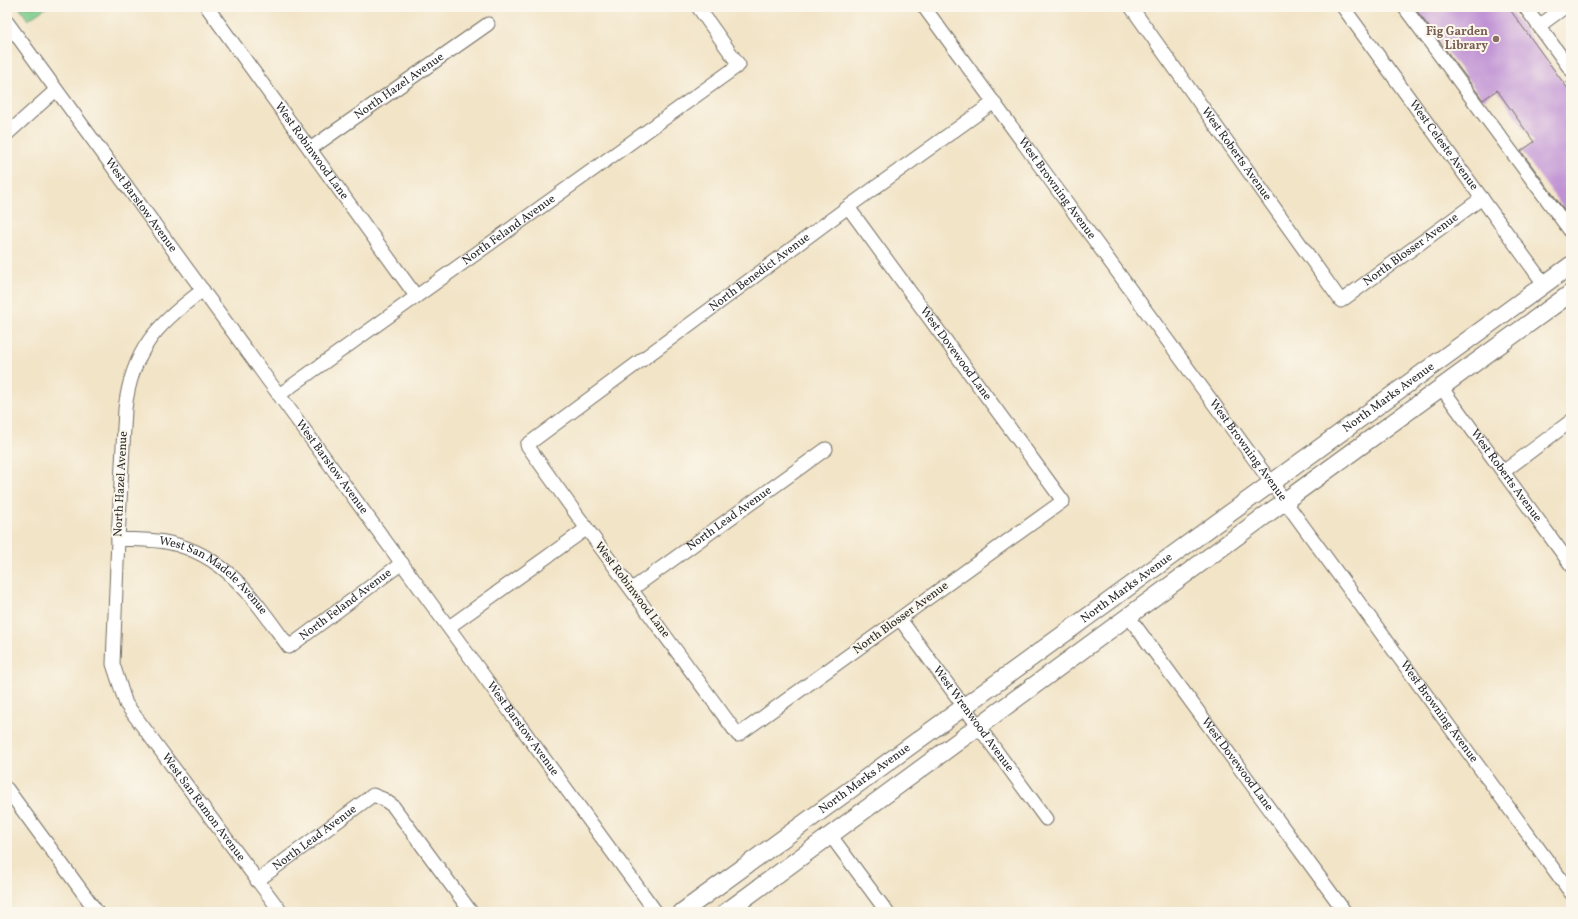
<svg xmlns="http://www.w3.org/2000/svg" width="1578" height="919" viewBox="0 0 1578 919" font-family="Vollkorn,serif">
<rect width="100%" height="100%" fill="#fbf7ec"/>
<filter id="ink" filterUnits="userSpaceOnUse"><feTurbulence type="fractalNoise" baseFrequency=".025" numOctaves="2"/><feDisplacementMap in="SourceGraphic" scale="8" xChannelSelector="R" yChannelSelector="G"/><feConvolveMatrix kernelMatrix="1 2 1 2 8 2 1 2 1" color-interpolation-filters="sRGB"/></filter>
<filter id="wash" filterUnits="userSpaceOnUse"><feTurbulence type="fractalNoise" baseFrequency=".012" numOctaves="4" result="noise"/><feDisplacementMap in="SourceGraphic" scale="16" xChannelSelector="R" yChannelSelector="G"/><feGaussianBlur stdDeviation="0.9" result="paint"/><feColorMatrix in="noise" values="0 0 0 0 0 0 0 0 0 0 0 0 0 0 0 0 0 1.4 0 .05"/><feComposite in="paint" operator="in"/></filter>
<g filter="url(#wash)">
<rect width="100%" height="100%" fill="#f2e4c7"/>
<polygon fill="#7fce8e" stroke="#557c5c" points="19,7 47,7 28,20"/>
<g id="blocks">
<polygon fill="#c092d4" points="1414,7 1508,7 1571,93 1571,219 1521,151 1534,142 1497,90 1483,100"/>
</g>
</g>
<g filter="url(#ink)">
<use href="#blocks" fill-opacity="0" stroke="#716c62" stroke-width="1"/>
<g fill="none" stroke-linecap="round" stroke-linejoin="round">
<defs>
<g id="minor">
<path id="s1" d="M207 7 416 296"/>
<path id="s2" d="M924 7 1571 893"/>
<path id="s3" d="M1131 7 1341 301 1482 198"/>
<path id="s4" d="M1343 7 1544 284"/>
<polyline points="1404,7 1571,232"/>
<polyline points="1525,7 1571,70"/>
<path id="s5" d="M7 22 656 912"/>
<polyline points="1539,26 1565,7"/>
<polyline points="7,134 56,90"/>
<path id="s6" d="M310 149 488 24"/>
<path id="s7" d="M848 207 1063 501 738 735C668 639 596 543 527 445L848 207 994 102"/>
<path id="s8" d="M203 290C157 324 132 350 125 409L118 539 113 664 126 704 281 912"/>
<path id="s9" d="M1441 387 1571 565"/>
<path id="s10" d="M279 395 739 65 698 7"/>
<polyline points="1503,472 1571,421"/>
<path id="s11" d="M118 539C135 540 153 539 170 543 228 556 256 602 289 647L402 563"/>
<path id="s12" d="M632 589 826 449"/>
<path id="s13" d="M1129 617 1345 912"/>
<path id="s14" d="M900 619 1046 819"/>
<polyline points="449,627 586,529"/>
<polyline points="7,789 97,912"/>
<polyline points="831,836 887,912"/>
<path id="s15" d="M257 881 373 795 383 799 393 806 471 912"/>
</g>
<g id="major">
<path id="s16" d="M682 912 1571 265"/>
<polyline points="726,912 1285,501 1571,293"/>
</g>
</defs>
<use href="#minor" stroke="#716c62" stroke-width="15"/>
<use href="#major" stroke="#716c62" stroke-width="19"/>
<polyline stroke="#716c62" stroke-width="2" stroke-dasharray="1 3" stroke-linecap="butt" points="1567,82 1571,87"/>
<use href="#minor" stroke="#fff" stroke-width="13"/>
<use href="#major" stroke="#fff" stroke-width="17"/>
</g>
</g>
<circle fill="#8d6e63" stroke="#fbf7ec" stroke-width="1.5" cx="1496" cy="39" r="4"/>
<g text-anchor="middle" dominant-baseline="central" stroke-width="4" stroke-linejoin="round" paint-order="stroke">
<g font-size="12" font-weight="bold" fill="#785e54" stroke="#fbf7ec" text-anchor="end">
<text x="1488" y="32">Fig Garden<tspan x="1488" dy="14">Library</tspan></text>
</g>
<g font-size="12" fill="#2b2b2b" stroke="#fbf7ec">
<text stroke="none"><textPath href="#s6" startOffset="109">North Hazel Avenue</textPath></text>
<text stroke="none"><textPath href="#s4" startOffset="171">West Celeste Avenue</textPath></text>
<text stroke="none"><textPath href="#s1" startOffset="178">West Robinwood Lane</textPath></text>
<text stroke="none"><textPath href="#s3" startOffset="181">West Roberts Avenue</textPath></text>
<text stroke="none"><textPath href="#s2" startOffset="225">West Browning Avenue</textPath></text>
<text stroke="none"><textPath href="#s5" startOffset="227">West Barstow Avenue</textPath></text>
<text stroke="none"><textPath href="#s10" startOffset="283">North Feland Avenue</textPath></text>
<text stroke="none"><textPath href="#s3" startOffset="448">North Blosser Avenue</textPath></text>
<text stroke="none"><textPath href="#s7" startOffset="1413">North Benedict Avenue</textPath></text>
<text stroke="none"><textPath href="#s7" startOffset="182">West Dovewood Lane</textPath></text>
<text stroke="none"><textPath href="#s16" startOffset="874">North Marks Avenue</textPath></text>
<text stroke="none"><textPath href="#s2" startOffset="549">West Browning Avenue</textPath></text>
<text stroke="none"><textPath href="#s5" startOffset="551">West Barstow Avenue</textPath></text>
<text stroke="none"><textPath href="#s9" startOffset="110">West Roberts Avenue</textPath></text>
<text transform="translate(121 484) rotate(-87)">North Hazel Avenue</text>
<text stroke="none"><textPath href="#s12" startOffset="120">North Lead Avenue</textPath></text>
<text stroke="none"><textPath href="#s11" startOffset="107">West San Madele Avenue</textPath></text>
<text stroke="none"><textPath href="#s16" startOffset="550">North Marks Avenue</textPath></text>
<text transform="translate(632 590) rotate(53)">West Robinwood Lane</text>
<text stroke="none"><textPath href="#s11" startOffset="285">North Feland Avenue</textPath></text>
<text transform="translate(901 618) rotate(-36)">North Blosser Avenue</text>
<text stroke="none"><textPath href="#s2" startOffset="873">West Browning Avenue</textPath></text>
<text stroke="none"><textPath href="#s14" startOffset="124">West Wrenwood Avenue</textPath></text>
<text stroke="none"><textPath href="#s5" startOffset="875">West Barstow Avenue</textPath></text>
<text stroke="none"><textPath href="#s13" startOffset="183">West Dovewood Lane</textPath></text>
<text stroke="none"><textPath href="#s16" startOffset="226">North Marks Avenue</textPath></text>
<text stroke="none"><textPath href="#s8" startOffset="574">West San Ramon Avenue</textPath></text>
<text stroke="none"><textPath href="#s15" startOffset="72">North Lead Avenue</textPath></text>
</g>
</g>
<rect width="1578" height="919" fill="none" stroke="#fbf7ec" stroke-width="24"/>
</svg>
